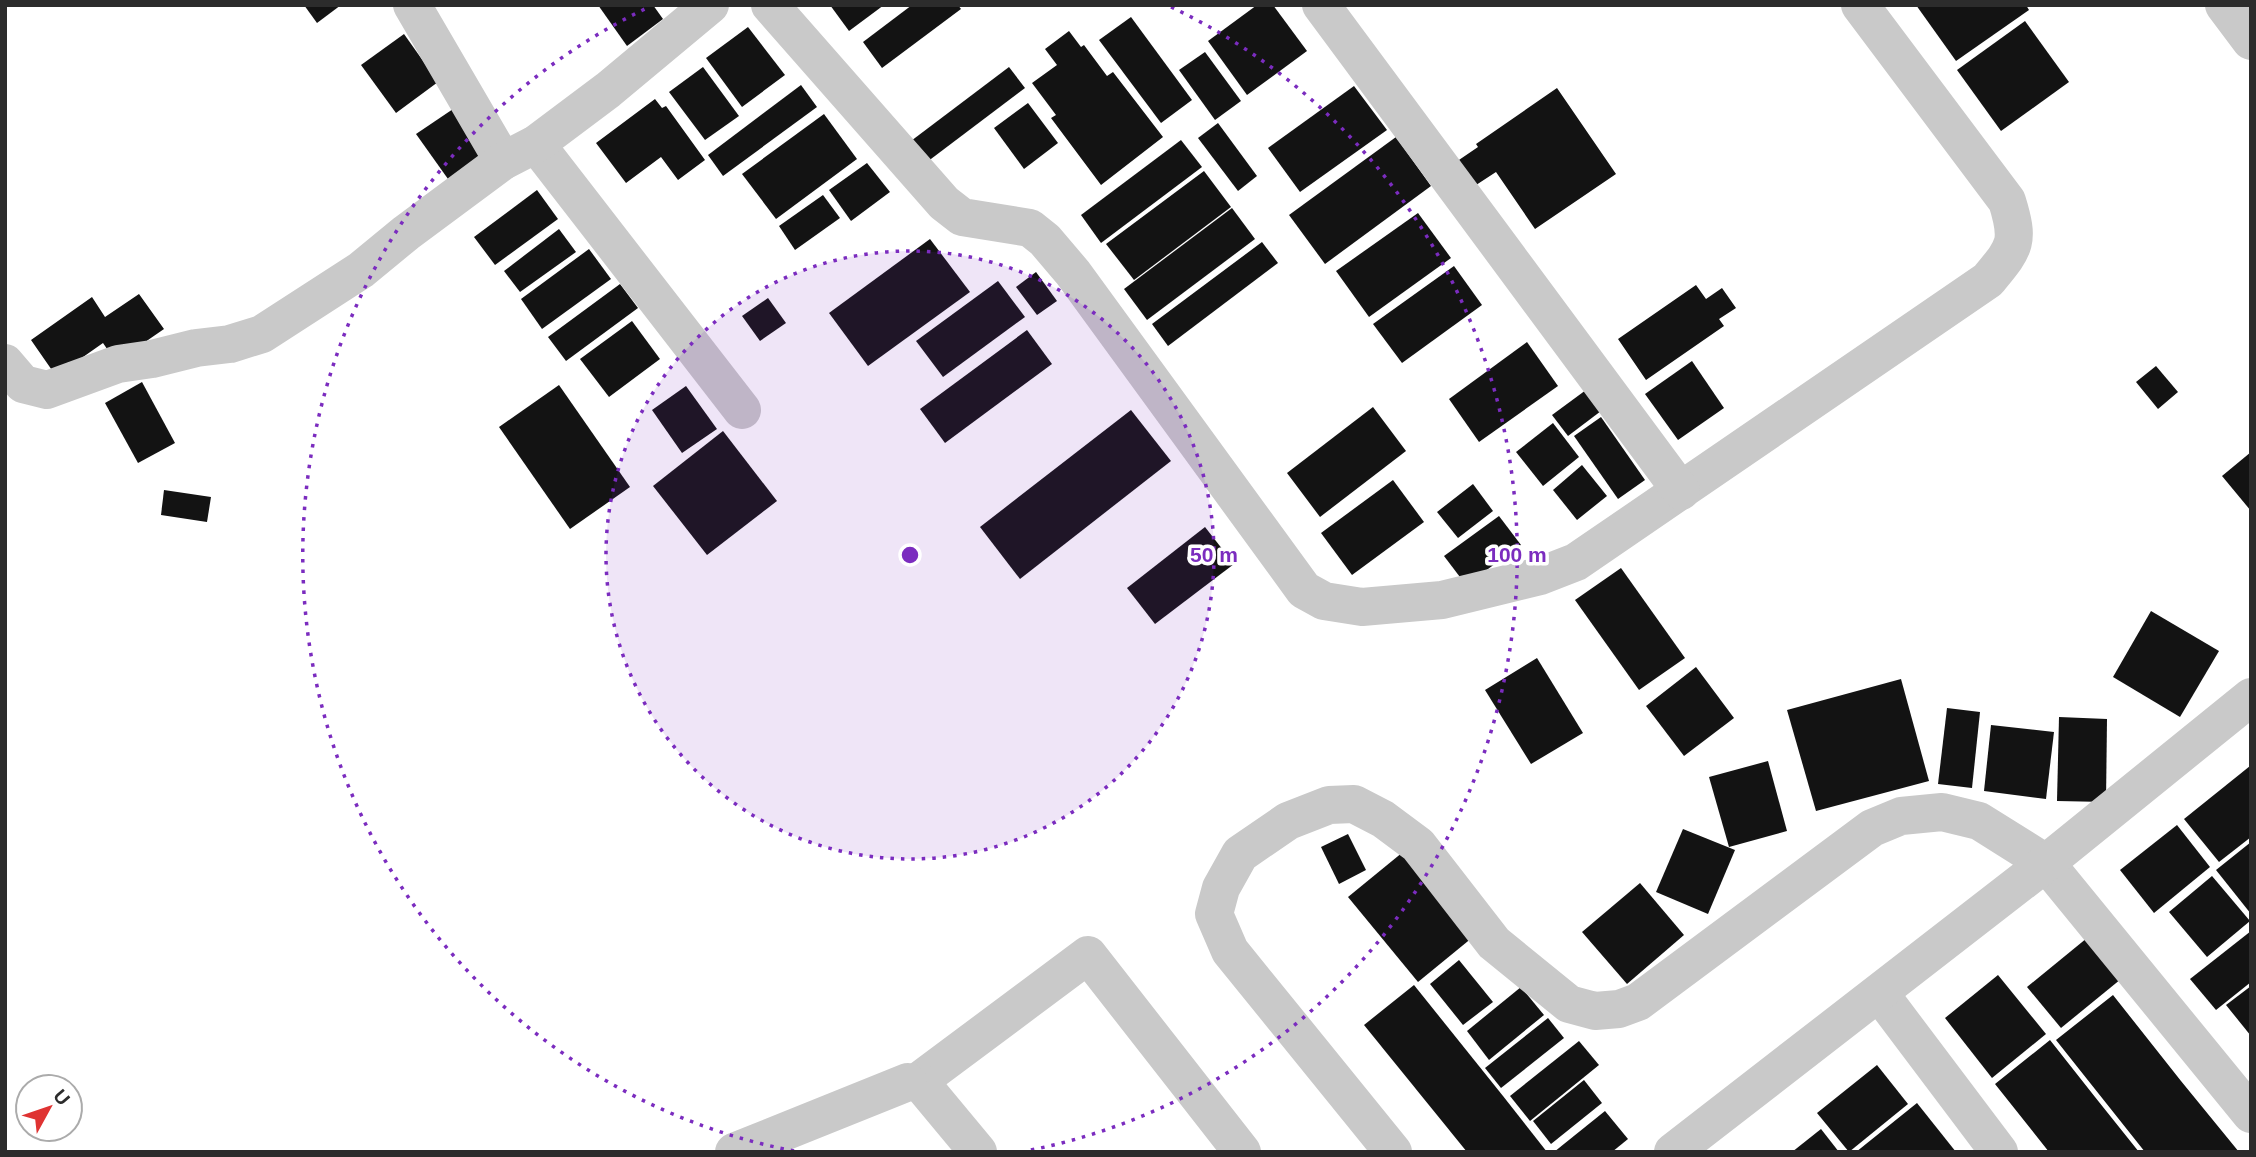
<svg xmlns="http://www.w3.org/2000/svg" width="2256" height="1157" viewBox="0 0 2256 1157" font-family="Helvetica,sans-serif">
<rect width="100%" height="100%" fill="#fff"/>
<g fill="#131313">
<polygon points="304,5 341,5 317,23"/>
<polygon points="598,5 653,5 663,19 627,46"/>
<polygon points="830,5 884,5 849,31"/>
<polygon points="912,5 958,5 961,9 882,68 863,42"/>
<polygon points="1257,5 1273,5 1307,51 1247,95 1208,41"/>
<polygon points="1916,5 2026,5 2029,10 1956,61"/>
<polygon points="1131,17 1192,100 1161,123 1099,40"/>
<polygon points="2025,21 2069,82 2001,131 1957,70"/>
<polygon points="748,27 785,75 742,107 706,58"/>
<polygon points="1069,31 1081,47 1084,45 1107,76 1113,72 1163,137 1101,185 1051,118 1056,115 1032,83 1057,65 1045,49"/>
<polygon points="404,34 438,82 396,113 361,65"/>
<polygon points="1205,52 1241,101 1215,120 1179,70"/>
<polygon points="703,67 739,116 705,140 669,92"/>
<polygon points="1009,67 1025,88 923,165 907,144"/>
<polygon points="801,85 817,107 723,176 708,155"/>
<polygon points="1354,86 1387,130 1300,192 1268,148"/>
<polygon points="1557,88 1616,174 1535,229 1496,172 1473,187 1456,162 1478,147 1476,144"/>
<polygon points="655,99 662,108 666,106 705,160 678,180 661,157 626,183 596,143"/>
<polygon points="1028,103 1058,143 1024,169 994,128"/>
<polygon points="459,105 495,156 453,186 416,134"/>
<polygon points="824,114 857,159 776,219 742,174"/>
<polygon points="1218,123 1257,176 1238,191 1198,138"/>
<polygon points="1396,137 1431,186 1325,264 1289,215"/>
<polygon points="1181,140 1202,167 1101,243 1081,215"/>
<polygon points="867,163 890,192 851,221 829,190"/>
<polygon points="1204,171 1231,207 1134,280 1106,244"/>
<polygon points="537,190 558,219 495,265 474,237"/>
<polygon points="823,195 840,218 795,250 779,226"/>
<polygon points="1232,208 1255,239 1147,320 1124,289"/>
<polygon points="1418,213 1451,258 1369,317 1336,271"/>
<polygon points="559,229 576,252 520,292 504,271"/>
<polygon points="930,239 970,292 868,366 829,313"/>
<polygon points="1262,242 1278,263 1168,346 1152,324"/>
<polygon points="589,249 611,279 542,329 521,299"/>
<polygon points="1454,266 1482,305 1402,363 1373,324"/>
<polygon points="1036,272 1057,301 1037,315 1016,287"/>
<polygon points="998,281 1025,317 943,377 916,341"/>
<polygon points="620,284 638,308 566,361 548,337"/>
<polygon points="1696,285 1706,299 1722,288 1736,308 1719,319 1724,326 1646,380 1618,339"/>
<polygon points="139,294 164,329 116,362 103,343 56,376 31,340 92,297 105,317"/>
<polygon points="768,298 786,323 760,341 742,316"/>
<polygon points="632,321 660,359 609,397 580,359"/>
<polygon points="1027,330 1052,364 945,443 920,409"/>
<polygon points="1527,342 1558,386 1479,442 1449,399"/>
<polygon points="1692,361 1724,408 1678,440 1645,394"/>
<polygon points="2156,366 2178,392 2158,409 2136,382"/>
<polygon points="142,382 175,443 138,463 105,403"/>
<polygon points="559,385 630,487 570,529 499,427"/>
<polygon points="686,386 717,429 682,453 652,410"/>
<polygon points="1586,390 1601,411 1568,436 1552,415"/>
<polygon points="1373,407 1406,451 1320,517 1287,473"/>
<polygon points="1131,410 1171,461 1020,579 980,527"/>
<polygon points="1601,417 1645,480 1618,499 1574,436"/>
<polygon points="1553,423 1579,457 1543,486 1516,452"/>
<polygon points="723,431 777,501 707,555 653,486"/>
<polygon points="2251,452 2251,511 2222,476"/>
<polygon points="1582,465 1607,496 1577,520 1553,490"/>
<polygon points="1393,480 1424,522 1352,575 1321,533"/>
<polygon points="1473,484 1493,511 1458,538 1437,512"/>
<polygon points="164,490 211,497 207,522 161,515"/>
<polygon points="1499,516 1521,545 1466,585 1444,556"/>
<polygon points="1205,527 1234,564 1155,624 1127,588"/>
<polygon points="1621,568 1685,658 1639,690 1575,600"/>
<polygon points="2151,611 2219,651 2180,717 2113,677"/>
<polygon points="1537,658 1583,733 1531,764 1485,690"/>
<polygon points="1696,667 1734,718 1684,756 1646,706"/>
<polygon points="1901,679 1929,781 1816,811 1787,710"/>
<polygon points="1947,708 1980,712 1972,788 1938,784"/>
<polygon points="2059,717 2107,719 2106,802 2057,801"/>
<polygon points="1991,725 2054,732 2046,799 1984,791"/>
<polygon points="1768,761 1787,831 1729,847 1709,777"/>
<polygon points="2250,766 2251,837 2219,862 2184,819"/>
<polygon points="2177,825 2210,867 2154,913 2120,870"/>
<polygon points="1683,829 1735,850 1708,914 1656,892"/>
<polygon points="1348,834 1366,870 1339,884 1321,847"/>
<polygon points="2251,842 2251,914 2216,870"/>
<polygon points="1403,852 1473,937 1418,982 1348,897"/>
<polygon points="2212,876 2250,921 2207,957 2169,912"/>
<polygon points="1640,883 1684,935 1627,984 1582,932"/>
<polygon points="2251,931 2251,982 2216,1010 2190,979"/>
<polygon points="2087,938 2121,979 2061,1028 2027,987"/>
<polygon points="1459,960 1493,1002 1463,1025 1430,984"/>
<polygon points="1998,975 2046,1034 1992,1078 1945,1018"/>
<polygon points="1414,985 1503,1096 1547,1152 1467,1152 1364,1025"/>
<polygon points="2251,986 2251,1036 2226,1005"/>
<polygon points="1521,987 1544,1015 1489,1060 1467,1031"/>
<polygon points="2113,995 2181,1081 2239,1152 2145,1152 2079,1069 2056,1040"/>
<polygon points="1548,1018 1564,1038 1501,1088 1485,1068"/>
<polygon points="2050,1040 2095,1097 2139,1152 2049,1152 1995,1084"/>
<polygon points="1579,1041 1599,1065 1530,1121 1510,1096"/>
<polygon points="1877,1065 1908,1104 1849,1152 1817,1113"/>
<polygon points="1584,1080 1602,1103 1551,1144 1533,1121"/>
<polygon points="1917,1103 1956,1152 1856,1152"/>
<polygon points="1605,1111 1628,1139 1612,1152 1554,1152"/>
<polygon points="1821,1129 1839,1152 1792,1152"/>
</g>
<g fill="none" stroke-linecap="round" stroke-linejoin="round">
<g stroke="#c9c9c9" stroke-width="38">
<polyline points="412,5 503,161"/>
<path d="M770 5 944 203 962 217 1030 228 1045 240 1073 273 1304 590 1324 601 1362 607 1442 600 1540 576 1576 562 1988 280C2015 247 2020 243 2007 201L1860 5"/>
<polyline points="1321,5 1681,491"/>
<polyline points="2224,5 2251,41"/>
<polyline points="536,144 742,410"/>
<polyline points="5,363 23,384 47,390 118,364 152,359 196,348 230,344 262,334 361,270 406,233 503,161 536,144 608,90 710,5"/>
<polyline points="1880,994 1999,1152"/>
<polyline points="919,1081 1088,955 1242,1152"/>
<polyline points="919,1081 978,1152"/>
<polyline points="734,1152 908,1082"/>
<polyline points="1393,1152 1230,951 1214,914 1221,888 1240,854 1288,821 1329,805 1354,804 1383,819 1418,845 1494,943 1569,1004 1595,1011 1619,1009 1638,1002 1872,828 1901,816 1942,812 1979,821 2046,863 2251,1114"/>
<polyline points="1673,1152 2046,863 2251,697"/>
</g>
</g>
<circle cx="910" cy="555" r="304" fill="#7b2cbf" fill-opacity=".12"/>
<g fill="none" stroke="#7b2cbf" stroke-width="3.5" stroke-dasharray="3.5 7">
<circle cx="910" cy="555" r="304"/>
<path d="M794 1151A607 607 0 0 1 649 7M1171 7A607 607 0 0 1 1026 1151"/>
</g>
<circle cx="910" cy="555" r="10" fill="#7b2cbf" stroke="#fff" stroke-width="3.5"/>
<g font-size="21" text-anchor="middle" font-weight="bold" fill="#7b2cbf" stroke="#fff" stroke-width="7" stroke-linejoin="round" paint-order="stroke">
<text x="1214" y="562">50 m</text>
<text x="1517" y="562">100 m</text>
</g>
<rect width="2256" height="1157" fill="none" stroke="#2c2c2c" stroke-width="14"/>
<g transform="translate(49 1108) rotate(50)"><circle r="33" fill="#ffffff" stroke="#ababab" stroke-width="2"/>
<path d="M0-5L12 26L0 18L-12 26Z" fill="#df3332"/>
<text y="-10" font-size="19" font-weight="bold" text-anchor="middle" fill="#2c2c2c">U</text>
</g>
</svg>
